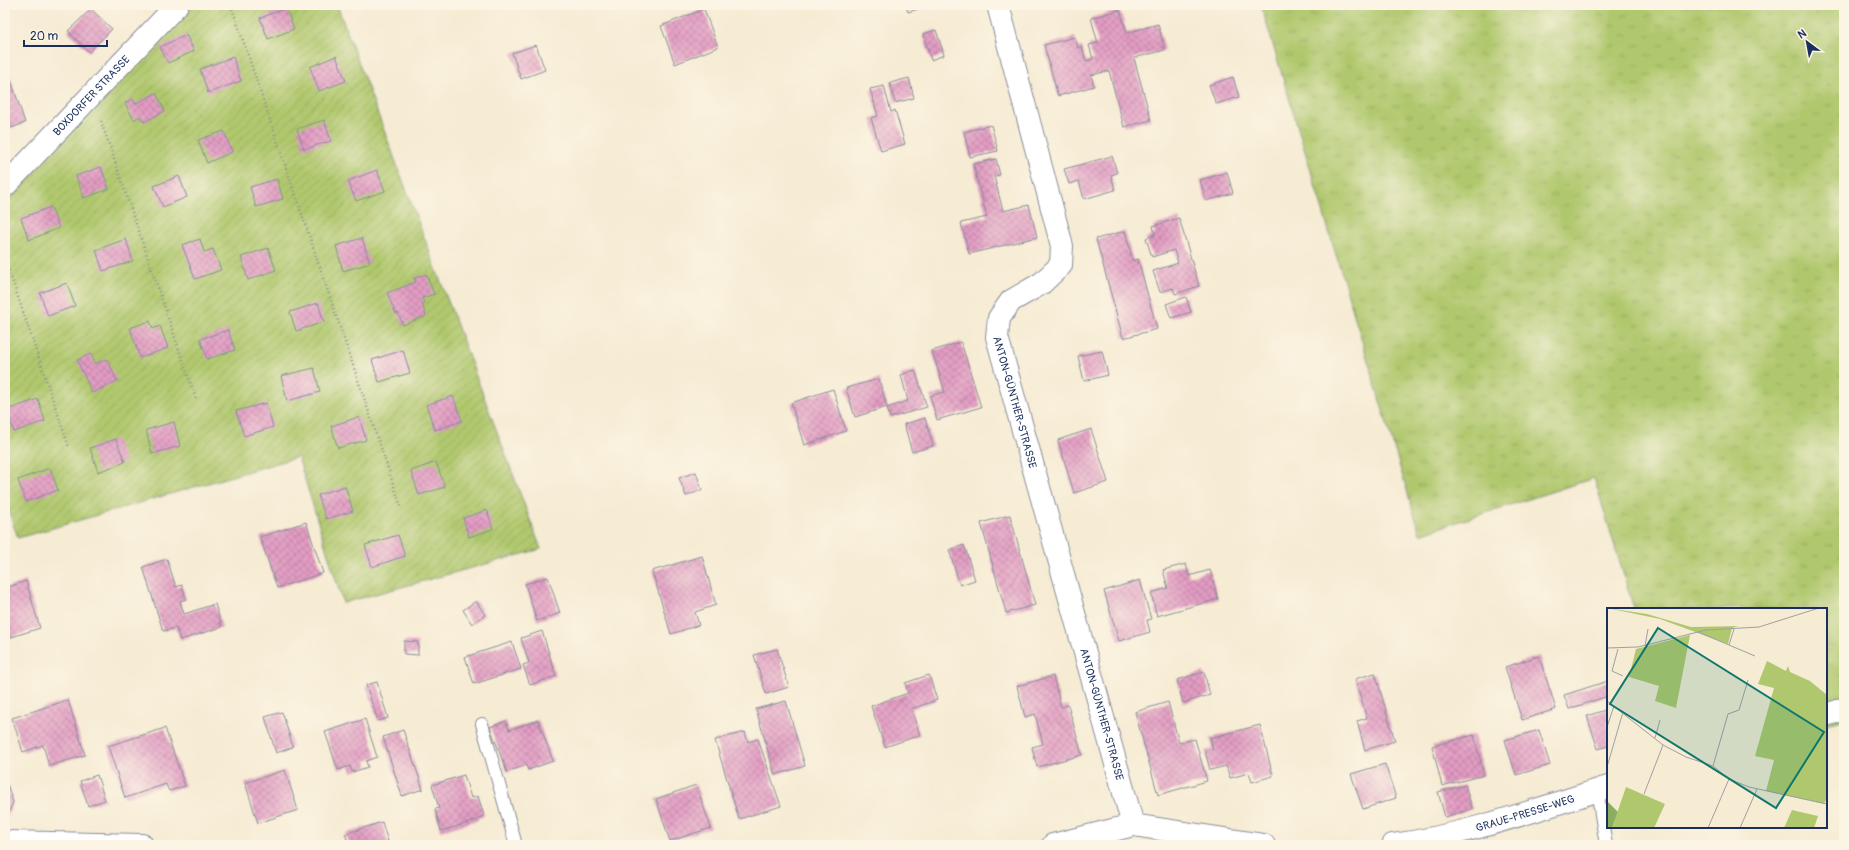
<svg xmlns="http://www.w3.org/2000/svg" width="1849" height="850" viewBox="0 0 1849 850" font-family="Pangolin,sans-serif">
<defs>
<pattern id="grass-tufts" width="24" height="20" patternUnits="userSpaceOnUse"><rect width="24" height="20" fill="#b0c86d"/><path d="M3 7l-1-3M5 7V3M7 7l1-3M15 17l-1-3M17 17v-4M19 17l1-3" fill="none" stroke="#97ac61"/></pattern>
<pattern id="garden-furrows" width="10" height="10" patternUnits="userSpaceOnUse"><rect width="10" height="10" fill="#b0c86d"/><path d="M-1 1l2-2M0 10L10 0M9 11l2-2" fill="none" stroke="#97ac61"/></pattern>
<pattern id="building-cross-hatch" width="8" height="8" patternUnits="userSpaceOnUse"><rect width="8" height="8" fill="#e39cc3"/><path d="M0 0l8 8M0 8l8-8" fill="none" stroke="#b780a2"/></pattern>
</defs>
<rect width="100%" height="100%" fill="#fcf5e5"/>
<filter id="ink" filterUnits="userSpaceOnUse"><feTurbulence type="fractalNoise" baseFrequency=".025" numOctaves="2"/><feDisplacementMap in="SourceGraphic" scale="8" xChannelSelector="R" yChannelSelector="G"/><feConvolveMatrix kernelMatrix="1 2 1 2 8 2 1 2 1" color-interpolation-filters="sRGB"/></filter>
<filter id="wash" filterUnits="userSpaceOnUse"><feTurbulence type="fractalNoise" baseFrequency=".012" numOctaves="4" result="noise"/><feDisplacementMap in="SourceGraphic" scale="16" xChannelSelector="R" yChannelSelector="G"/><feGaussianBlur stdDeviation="0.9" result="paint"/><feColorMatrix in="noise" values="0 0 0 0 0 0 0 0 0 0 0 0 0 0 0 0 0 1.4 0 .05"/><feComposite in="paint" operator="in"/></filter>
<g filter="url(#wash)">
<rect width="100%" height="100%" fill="#f6ebd3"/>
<polygon fill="url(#grass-tufts)" stroke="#667c66" points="1261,5 1844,5 1844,718 1826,724 1826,609 1634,609 1594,478 1420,534"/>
<polygon fill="url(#garden-furrows)" stroke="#667c66" points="189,5 337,5 541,549 343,603 298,457 18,538 5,500 5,202"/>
<g id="blocks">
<g fill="url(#building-cross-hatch)">
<polygon points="906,5 932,5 908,12"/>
<polygon points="286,8 294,29 268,39 260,18"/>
<polygon points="91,9 112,29 89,52 68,31"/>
<polygon points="704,9 718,47 675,64 661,26"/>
<polygon points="1120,10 1127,33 1158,24 1165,50 1134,58 1151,120 1124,127 1109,71 1091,75 1094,86 1058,96 1044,45 1075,37 1078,48 1082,47 1086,61 1093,59 1089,45 1098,43 1091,18"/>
<polygon points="936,30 944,55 931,60 923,34"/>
<polygon points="186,35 194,51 168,63 160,47"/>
<polygon points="536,45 545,70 521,79 512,53"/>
<polygon points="336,56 346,81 319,91 310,67"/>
<polygon points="233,57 241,81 208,93 200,69"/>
<polygon points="8,71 25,123 5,130 5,72"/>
<polygon points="1233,77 1239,97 1216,104 1209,85"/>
<polygon points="909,78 914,98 895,103 890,83"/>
<polygon points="884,86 891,112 895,110 905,144 881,151 871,118 878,116 870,89"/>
<polygon points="156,93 165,111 144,122 140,116 134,120 125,103 133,99 135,104"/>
<polygon points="324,120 331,141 304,149 297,129"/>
<polygon points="991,125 998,151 970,157 964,132"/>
<polygon points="224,131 232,152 207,163 198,140"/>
<polygon points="1112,156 1117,173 1111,175 1115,190 1084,199 1079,181 1069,184 1064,169"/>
<polygon points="996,159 1000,175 994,176 1003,211 1029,205 1037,237 969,254 961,223 987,217 973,164"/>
<polygon points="101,167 109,189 84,198 76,176"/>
<polygon points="377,170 385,191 356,201 348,181"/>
<polygon points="1227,172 1233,193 1206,201 1200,180"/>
<polygon points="179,176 187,197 163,207 154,186"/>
<polygon points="277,179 283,199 256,207 250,187"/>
<polygon points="51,207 59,228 29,240 21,218"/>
<polygon points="1179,218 1199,286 1175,294 1173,288 1160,292 1153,271 1178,263 1174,250 1152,257 1146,238 1155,235 1153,226"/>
<polygon points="1125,231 1133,261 1138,259 1157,329 1123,338 1096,239"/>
<polygon points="362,238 370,263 343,271 336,246"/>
<polygon points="126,239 133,261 103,271 96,250"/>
<polygon points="200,239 204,252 213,249 221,270 195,279 182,245"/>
<polygon points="268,248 276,270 248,280 241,257"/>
<polygon points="426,274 434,294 422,298 424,303 422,304 426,316 403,325 398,313 396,314 387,293 416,282 414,278"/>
<polygon points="67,283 75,306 48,316 40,293"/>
<polygon points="1186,297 1191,312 1171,318 1166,304"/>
<polygon points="318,303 324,322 296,331 290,312"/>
<polygon points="150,321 153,329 160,326 168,348 140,358 130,328"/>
<polygon points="228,330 235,350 207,359 200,339"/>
<polygon points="961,342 981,407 937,420 930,396 945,392 932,351"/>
<polygon points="403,350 410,373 379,382 372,360"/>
<polygon points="1102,351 1108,375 1084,381 1078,356"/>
<polygon points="91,354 95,364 107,359 117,381 92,393 77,360"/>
<polygon points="314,368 320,392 287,401 281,376"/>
<polygon points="915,370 927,407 890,418 887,408 908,401 901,375"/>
<polygon points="879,379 887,407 855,417 846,388"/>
<polygon points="833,389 846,431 804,445 791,403"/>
<polygon points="453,396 462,421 435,430 426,405"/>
<polygon points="38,399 45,421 14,432 7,410"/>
<polygon points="266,403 273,427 244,436 236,411"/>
<polygon points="359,417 366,440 338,448 331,426"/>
<polygon points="925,418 933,446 912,452 904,424"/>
<polygon points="174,422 180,446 152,454 146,430"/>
<polygon points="1091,429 1108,482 1074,493 1058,440"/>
<polygon points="116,439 125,462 98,472 90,448"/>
<polygon points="436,462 445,487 419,495 411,471"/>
<polygon points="50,468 58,490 26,502 18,480"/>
<polygon points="696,472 702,490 686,496 679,478"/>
<polygon points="345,486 353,511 326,519 318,495"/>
<polygon points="487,510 493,529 469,537 463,518"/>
<polygon points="1010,515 1035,605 1006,613 981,523"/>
<polygon points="306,522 323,573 277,588 260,537"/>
<polygon points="398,535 405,556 372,567 365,545"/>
<polygon points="964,545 975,580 960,585 949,550"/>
<polygon points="702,556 716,605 695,612 699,625 671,634 652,571"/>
<polygon points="167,559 176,587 182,585 186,599 180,601 184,614 215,604 222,627 180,640 176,628 163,631 143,567"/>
<polygon points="1186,564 1189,576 1210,570 1218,599 1157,616 1151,593 1168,588 1163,570"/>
<polygon points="548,577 560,613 537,621 525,584"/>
<polygon points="1140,580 1151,619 1147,620 1150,632 1119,641 1104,591"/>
<polygon points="26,581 40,628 5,639 5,588"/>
<polygon points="476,601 485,615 472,624 463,610"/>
<polygon points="542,631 556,676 530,685 523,665 529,663 521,638"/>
<polygon points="404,641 418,642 418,655 404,654"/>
<polygon points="512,642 521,669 474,684 465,657"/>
<polygon points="777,649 789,687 766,694 754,655"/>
<polygon points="1539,656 1556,709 1522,720 1505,667"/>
<polygon points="1204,672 1210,695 1183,703 1177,680"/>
<polygon points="1375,673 1395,741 1365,750 1357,721 1367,718 1355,679"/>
<polygon points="929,675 937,700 911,709 920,735 885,747 871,706 908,693 905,683"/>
<polygon points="1053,676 1061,707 1068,705 1082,755 1037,767 1032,747 1043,744 1035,714 1025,717 1017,686"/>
<polygon points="1608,681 1608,696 1569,709 1564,695"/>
<polygon points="377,682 388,718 378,721 366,685"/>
<polygon points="68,700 85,755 49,766 43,745 23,752 12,718"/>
<polygon points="786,701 805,766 775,775 756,709"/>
<polygon points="1168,702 1179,743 1195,739 1207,781 1158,795 1135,712"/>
<polygon points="1608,709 1608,746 1598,749 1587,716"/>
<polygon points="282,712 293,747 276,753 265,717"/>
<polygon points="365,719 377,757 366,761 368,767 352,772 350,766 338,770 325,732"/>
<polygon points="538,720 553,761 528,770 526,765 507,772 490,727 506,721 509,730"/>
<polygon points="1260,725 1273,776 1252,782 1249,773 1230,778 1226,766 1210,770 1205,751 1213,749 1210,738"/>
<polygon points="165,728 185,786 169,791 166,784 125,798 108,746"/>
<polygon points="403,730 423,789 402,796 383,737"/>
<polygon points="1539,730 1550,765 1516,775 1505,740"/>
<polygon points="745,732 748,742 758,739 781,806 739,819 715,740"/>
<polygon points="1474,735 1484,775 1442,786 1432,746"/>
<polygon points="1385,764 1396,798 1363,809 1351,774"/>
<polygon points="285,770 298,810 258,823 245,783"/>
<polygon points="97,775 105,800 88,806 80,781"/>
<polygon points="464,775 471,798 478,796 484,816 478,818 478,820 441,831 435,809 439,808 432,785"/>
<polygon points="5,784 7,784 13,802 6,820 5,820"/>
<polygon points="696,785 711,828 670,841 656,799"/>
<polygon points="1465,785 1472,809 1445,817 1438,792"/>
<polygon points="382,822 389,845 349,845 345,834"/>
</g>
</g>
</g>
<g filter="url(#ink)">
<use href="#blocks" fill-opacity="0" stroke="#888d98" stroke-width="1"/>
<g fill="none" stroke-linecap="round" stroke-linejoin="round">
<defs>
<g id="lane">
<polyline points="482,724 516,845"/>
<polyline points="1597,790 1606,845"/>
</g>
<g id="street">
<path id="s1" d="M998 5 1062 246 1061 265 1042 283 1011 301 999 318 997 337 1133 825"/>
<path id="s2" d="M5 186 177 5"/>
<polyline points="1826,715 1844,709"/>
<polyline points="5,842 142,845"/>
<polyline points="1053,845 1133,825 1264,845"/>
<path id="s3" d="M1393 845C1467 835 1538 809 1608 787"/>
</g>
</defs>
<use href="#lane" stroke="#888d98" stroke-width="14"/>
<use href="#street" stroke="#888d98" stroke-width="24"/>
<g stroke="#888d98" stroke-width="2.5" stroke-dasharray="1 3" stroke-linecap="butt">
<polyline points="231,5 401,507"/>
<polyline points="101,121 196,399"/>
<polyline points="5,259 69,447"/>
</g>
<use href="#lane" stroke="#fff" stroke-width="12"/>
<use href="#street" stroke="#fff" stroke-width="22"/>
</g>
</g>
<g text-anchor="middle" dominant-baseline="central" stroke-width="4" stroke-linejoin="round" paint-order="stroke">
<g font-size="11" fill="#1b2f5e" stroke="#fcf5e5">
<text stroke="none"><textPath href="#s2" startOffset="125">BOXDORFER STRASSE</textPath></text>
<text stroke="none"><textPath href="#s1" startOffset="438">ANTON-GÜNTHER-STRASSE</textPath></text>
<text stroke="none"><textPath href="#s1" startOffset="762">ANTON-GÜNTHER-STRASSE</textPath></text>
<text stroke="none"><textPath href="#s3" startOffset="136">GRAUE-PRESSE-WEG</textPath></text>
</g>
</g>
<g transform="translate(1607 608)">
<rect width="220" height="220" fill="#f6ebd3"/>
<path d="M0 0 40 6 84 19 131 18 125 20 121 36 53 11ZM160 53 179 63 181 58 183 64 203 73 220 87V190L217 196 159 183 167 152 148 148 167 80 151 76ZM185 202 211 208 207 220H177Z" fill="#b0c86d"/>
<path d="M0 193 11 204 5 220H0Z" fill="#8cac60"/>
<path d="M83 27 69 100 48 93 52 78 22 69 29 41ZM19 179 58 196 47 220H5Z" fill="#b0c86d"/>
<path fill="none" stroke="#9ea0a4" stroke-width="1" d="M91 24 148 48M122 37 127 21M38 38 41 21M0 40 31 39 99 22 152 19 212 0M11 41 5 63 16 68M0 93 56 137 79 149 106 158 122 171 142 179 220 196M0 119 7 98M48 130 53 112M106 158 121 106 132 102 141 72M0 159 16 104M37 186 56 137M101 220 122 171M133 220 150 181"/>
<path fill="#0f766e" fill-opacity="0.15" stroke="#0f766e" stroke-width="2" d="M51 20 217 124 169 200 3 96Z"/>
<rect width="220" height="220" fill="none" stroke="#1b2f5e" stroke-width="2"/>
</g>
<rect width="1849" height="850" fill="none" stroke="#fcf5e5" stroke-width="20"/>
<g transform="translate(1807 42) rotate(328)" stroke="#fcf5e5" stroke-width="3" paint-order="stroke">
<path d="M0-3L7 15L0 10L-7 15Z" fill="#1b2f5e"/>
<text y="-6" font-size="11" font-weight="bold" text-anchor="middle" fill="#1b2f5e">N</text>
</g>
<path d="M24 40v6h83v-6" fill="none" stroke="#1b2f5e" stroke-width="2"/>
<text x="30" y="40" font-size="12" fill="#1b2f5e" stroke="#fcf5e5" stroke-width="3" paint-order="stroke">20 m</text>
</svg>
